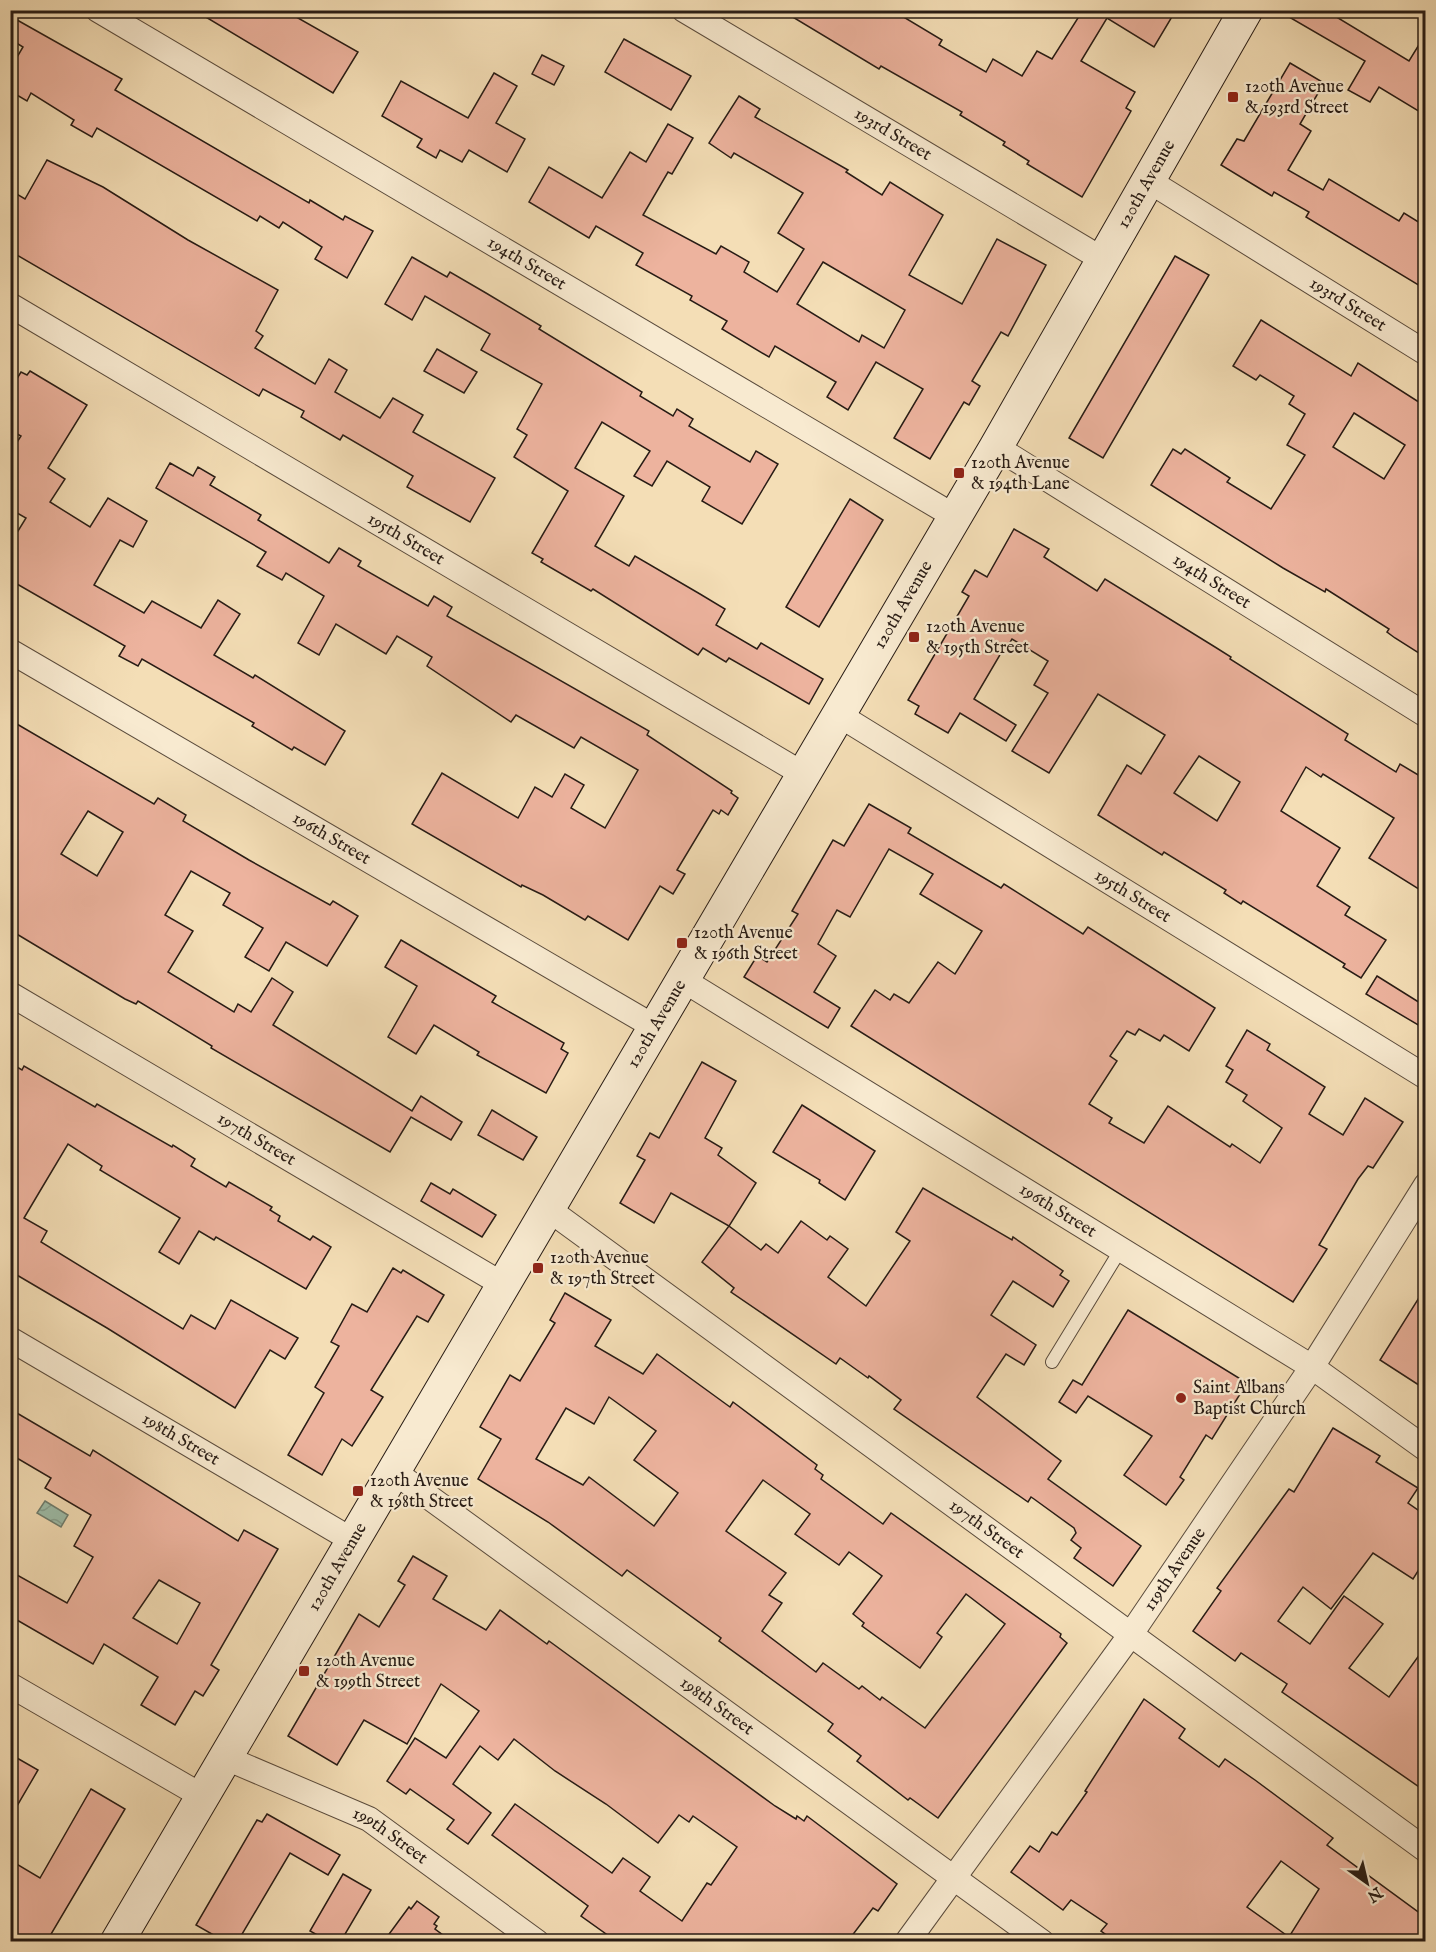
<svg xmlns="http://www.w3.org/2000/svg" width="1436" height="1952" viewBox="0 0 1436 1952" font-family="'IM FELL English',serif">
<defs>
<pattern id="water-waves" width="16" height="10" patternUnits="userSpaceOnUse" patternTransform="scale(1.5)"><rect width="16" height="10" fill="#9dbda9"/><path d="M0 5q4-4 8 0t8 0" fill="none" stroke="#87a291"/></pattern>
</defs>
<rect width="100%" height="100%" fill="#f4deb6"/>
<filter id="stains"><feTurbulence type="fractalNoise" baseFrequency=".00333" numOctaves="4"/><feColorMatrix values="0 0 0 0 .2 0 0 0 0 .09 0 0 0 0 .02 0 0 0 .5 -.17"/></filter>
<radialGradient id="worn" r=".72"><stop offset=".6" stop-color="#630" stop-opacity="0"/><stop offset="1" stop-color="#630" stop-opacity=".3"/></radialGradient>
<polygon fill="url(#water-waves)" stroke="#6e7d6e" stroke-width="1.5" points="45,1501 68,1515 61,1527 37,1513"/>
<g fill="#edb39e" stroke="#281c15" stroke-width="1.5" fill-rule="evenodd">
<polygon points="194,10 284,10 358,52 333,93"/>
<polygon points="781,10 892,10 942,40 939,45 986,72 993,59 1022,76 1037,51 1052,59 1083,10 1176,10 1154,47 1107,18 1081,61 1135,92 1126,108 1131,111 1082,197 1027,164 1029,161 1003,145 1005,142 960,115 962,112 881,66 879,69"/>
<polygon points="1277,10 1325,10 1409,61 1425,35 1425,115 1379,87 1370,102 1348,90 1365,61"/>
<polygon points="10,16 122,79 115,90 309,203 310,200 343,220 345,216 373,231 347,278 315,259 322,247 283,222 279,228 260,216 257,221 97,128 92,137 71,125 74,120 31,93 27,101 10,91 10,69 23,47 10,39"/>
<polygon points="624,39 691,76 671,110 605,72"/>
<polygon points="542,55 564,66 554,85 532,74"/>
<polygon points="1290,63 1324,83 1300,124 1311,131 1288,170 1323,190 1329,179 1399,221 1404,213 1425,226 1425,289 1306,217 1309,212 1274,192 1272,196 1221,165 1237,139 1244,141"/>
<polygon points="494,73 517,86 496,123 525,139 507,172 469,150 462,162 440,150 436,158 417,147 422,139 382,116 401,81 468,118"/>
<path d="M739 96 760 109 755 117 848 170 846 172 882 195 890 182 943 215 909 275 962 304 997 239 1046 265 1008 336 1001 332 972 381 980 386 969 405 964 402 930 459 894 438 923 389 876 362 848 410 827 397 836 382 775 346 769 357 722 329 727 321 690 300 692 296 636 265 643 253 596 226 589 238 529 202 549 167 602 198 630 152 646 162 668 124 693 138 672 174 668 172 643 215 716 254 721 246 749 262 744 272 777 292 804 249 778 233 803 193 734 153 731 158 709 143ZM823 262 905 310 884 348 862 335 859 342 797 304Z"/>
<polygon points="47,160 103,187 188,240 278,290 256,331 263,336 255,348 315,384 329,359 347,370 335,392 380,418 393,398 423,415 413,432 495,478 470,522 407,487 413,476 343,435 340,440 301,417 304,411 263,389 259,396 10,251 10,190 25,199"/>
<polygon points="1175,256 1209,275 1103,458 1069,438"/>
<polygon points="412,257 447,277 450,272 486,293 541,326 539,329 642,392 640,396 673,416 677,409 693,419 689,426 750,462 756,451 778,464 742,524 702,501 710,487 667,461 652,486 634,476 650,451 602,422 575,468 624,496 595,546 629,566 635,556 700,594 725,609 716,625 757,649 761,643 823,679 809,704 729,658 726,662 703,648 698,655 593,589 591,591 541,562 543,559 532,553 568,491 514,457 527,435 517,429 542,384 481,350 490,334 425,296 412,320 385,304"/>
<path d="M1261 320 1351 376 1358 363 1425 406V657L1395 638 1387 632 1389 629 1326 589 1325 592 1283 568 1151 485 1173 449 1181 454 1185 449 1230 478 1227 482 1271 509 1305 455 1287 445 1305 414 1289 404 1294 396 1260 375 1256 380 1233 366ZM1354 413 1405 445 1384 479 1333 447Z"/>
<polygon points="437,349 477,372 464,393 424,371"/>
<polygon points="30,371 87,405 48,468 65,479 50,502 90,527 108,498 147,521 133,547 120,540 94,585 144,613 152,601 201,628 218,600 240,614 214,655 253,678 255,675 345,731 325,765 294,747 292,750 252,726 254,723 142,659 138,666 119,656 125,646 10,580 10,544 26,518 10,509 10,453 21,436 10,430 10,390 21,372 27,375"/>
<polygon points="170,463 193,476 198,467 215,477 210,485 261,515 258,520 329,563 339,548 361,561 358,566 428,606 434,596 452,607 447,616 649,731 647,735 732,791 731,793 738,798 728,815 721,810 719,814 713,810 677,870 685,874 673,894 660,886 628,940 588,916 585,920 543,895 522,885 521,887 412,824 442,773 518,818 535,787 552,797 565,774 584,785 571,808 605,828 638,770 581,737 574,748 516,715 511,722 427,666 432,657 397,636 386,654 336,624 319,655 298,643 324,596 286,573 282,580 257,566 266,552 156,488"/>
<polygon points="850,499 883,520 819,627 786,607"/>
<path d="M1014 529 1049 549 1044 557 1097 591 1105 579 1215 647 1231 657 1230 659 1348 734 1345 740 1396 772 1400 764 1425 779V893L1369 858 1394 818 1323 774 1321 777 1306 767 1281 811 1340 848 1317 886 1350 907 1345 915 1386 940 1361 978 1343 967 1345 964 1282 925 1243 901 1241 904 1224 893 1226 890 1164 852 1162 855 1098 815 1127 765 1141 774 1165 735 1098 694 1049 773 1012 751 1048 693 1034 685 1048 661 1012 639 1003 654 1001 653 974 699 1016 725 1006 741 960 713 948 733 915 714 919 706 908 700 969 596 962 592 975 570 987 577ZM1199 756 1240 782 1217 821 1174 793Z"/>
<path d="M10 720 154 804 158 798 186 815 183 821 249 860 330 905 333 901 358 916 327 966 286 942 269 971 245 957 263 928 223 905 230 893 191 871 165 915 193 931 168 972 234 1012 238 1004 251 1012 272 978 293 992 273 1025 412 1111 421 1096 462 1122 451 1140 411 1117 390 1152 211 1048 212 1046 138 1001 136 1004 125 999 10 930ZM88 811 123 832 97 876 61 854Z"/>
<polygon points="869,804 911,828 908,833 1001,888 1004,884 1083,934 1088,927 1215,1008 1189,1051 1164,1035 1160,1041 1139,1029 1135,1035 1127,1031 1110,1056 1117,1061 1089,1104 1112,1118 1109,1123 1144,1143 1168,1106 1230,1147 1232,1144 1260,1163 1282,1128 1243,1101 1247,1095 1226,1082 1233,1070 1226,1066 1247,1030 1270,1044 1267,1050 1325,1087 1309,1114 1343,1135 1365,1098 1403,1122 1373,1168 1368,1166 1358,1179 1319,1245 1327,1249 1293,1302 851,1026 875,990 890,1000 894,994 909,1003 938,962 955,974 982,931 920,894 933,874 889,849 850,917 837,910 818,944 836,956 814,992 840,1008 828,1028 744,977 757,956 767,962 798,914 792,911 833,840 844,846"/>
<polygon points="401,940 496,996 492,1002 564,1043 561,1049 568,1053 546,1093 477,1055 479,1052 434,1025 416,1054 388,1037 417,986 385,967"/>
<polygon points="1377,976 1425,1006 1425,1029 1366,994"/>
<polygon points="702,1062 736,1081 705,1138 722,1148 718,1155 756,1183 729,1226 761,1250 766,1244 778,1253 801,1221 827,1240 830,1236 848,1249 828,1277 866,1306 910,1241 896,1232 923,1188 1012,1240 1013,1237 1063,1271 1060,1275 1069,1281 1053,1307 1013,1281 991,1315 1036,1345 1024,1365 1006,1354 977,1397 1061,1461 1048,1479 1141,1546 1113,1586 1074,1558 1081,1548 1071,1540 1076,1533 1074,1528 1034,1499 1031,1497 1028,1502 894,1409 901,1400 869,1376 868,1378 840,1358 836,1364 731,1292 734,1288 702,1262 729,1226 671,1193 654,1223 620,1203 645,1160 637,1156 650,1133 659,1138"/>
<polygon points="10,1063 22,1070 24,1066 95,1107 97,1104 172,1147 173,1145 195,1159 191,1166 226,1187 229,1182 272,1207 270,1210 280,1216 278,1221 310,1240 313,1236 331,1247 306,1289 216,1237 214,1240 199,1231 179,1264 159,1252 180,1218 100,1170 102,1166 68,1144 40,1191 24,1218 47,1231 41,1242 183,1329 191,1315 215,1329 231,1300 298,1338 285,1359 270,1350 235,1408 107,1328 10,1271"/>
<polygon points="802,1105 875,1151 845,1200 819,1183 820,1180 773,1152"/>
<polygon points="492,1110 537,1137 523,1160 478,1135"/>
<polygon points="431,1183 450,1194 453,1189 496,1215 482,1237 421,1201"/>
<polygon points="393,1268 401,1273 403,1270 444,1295 428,1322 417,1316 371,1390 383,1397 352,1446 342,1439 322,1475 288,1455 324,1393 315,1387 339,1346 331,1342 352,1304 367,1312"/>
<polygon points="1425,1288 1425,1389 1380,1360"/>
<path d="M565 1293 611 1320 595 1346 643 1374 657 1354 730 1407 733 1402 817 1465 815 1469 823 1475 821 1479 883 1524 891 1513 1061 1634 1060 1637 1067 1643 938 1818 910 1798 908 1800 857 1761 861 1756 828 1731 833 1724 719 1641 721 1638 627 1570 622 1576 548 1522 478 1479 501 1439 480 1427 510 1375 520 1381 555 1323 550 1320ZM609 1397 656 1431 634 1460 678 1493 654 1526 589 1477 583 1485 536 1459 566 1408 594 1424ZM763 1480 810 1514 795 1534 839 1565 849 1552 882 1576 853 1614 864 1623 862 1626 920 1668 942 1637 937 1633 966 1594 1005 1624 925 1728 882 1697 880 1700 862 1686 859 1689 823 1663 816 1672 762 1631 782 1603 769 1595 786 1573 726 1531Z"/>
<polygon points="1128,1310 1247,1383 1212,1439 1206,1435 1180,1477 1184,1480 1166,1505 1124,1475 1152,1436 1088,1396 1076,1413 1059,1402 1073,1380 1082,1385"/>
<path d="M10 1409 90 1456 93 1450 238 1541 244 1530 278 1549 211 1665 219 1670 203 1696 195 1691 175 1725 141 1705 158 1677 104 1644 93 1664 10 1616V1571L67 1603 93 1557 74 1546 91 1515 45 1488 51 1478 10 1454ZM159 1580 200 1603 177 1644 133 1618Z"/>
<polygon points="1333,1428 1380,1456 1376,1462 1418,1488 1408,1503 1425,1515 1425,1560 1413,1579 1373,1553 1331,1609 1303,1587 1278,1621 1310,1644 1344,1596 1383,1624 1349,1668 1389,1697 1425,1647 1425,1791 1282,1692 1287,1684 1241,1653 1235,1661 1193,1631 1221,1591 1217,1588 1289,1489 1294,1492"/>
<polygon points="413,1556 447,1576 433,1599 486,1630 500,1610 547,1644 549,1641 775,1806 796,1819 797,1816 804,1821 807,1816 897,1884 878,1911 873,1908 848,1941 616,1941 581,1916 588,1906 492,1835 515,1804 612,1873 623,1858 650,1877 640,1891 682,1921 707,1883 711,1885 737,1847 693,1816 689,1822 679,1815 658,1843 606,1804 555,1771 514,1739 498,1760 480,1746 453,1784 491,1813 468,1844 447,1829 454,1820 410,1789 406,1794 387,1781 415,1738 446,1758 479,1711 441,1684 407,1744 364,1720 337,1765 288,1736 359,1614 379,1627 405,1585 398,1581"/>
<path d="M1144 1699 1185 1729 1179 1738 1219 1767 1225 1759 1255 1780 1333 1838 1327 1845 1425 1917V1941H1115L1101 1931 1107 1924 1071 1900 1063 1910 1011 1872 1030 1846 1039 1852 1052 1832 1057 1835 1087 1792 1085 1791ZM1281 1861 1319 1889 1289 1937 1247 1907Z"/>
<polygon points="10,1754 38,1770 10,1818"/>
<polygon points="91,1789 125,1809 47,1941 10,1941 10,1860 40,1878"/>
<polygon points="267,1814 340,1855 328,1875 290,1853 238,1941 224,1941 196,1925 257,1820 262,1822"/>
<polygon points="343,1874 371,1890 341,1941 328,1941 310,1931"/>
<polygon points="417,1901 439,1917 434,1924 437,1926 435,1929 451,1941 384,1941 409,1907 411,1909"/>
</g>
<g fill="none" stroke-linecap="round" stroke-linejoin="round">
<defs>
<polyline id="lane" points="1052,1362 1121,1249"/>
<g id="street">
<path id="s1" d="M98 10 954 516"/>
<path id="s2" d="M684 10 1102 259"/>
<path id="s3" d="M1149 181 1426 353"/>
<path id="s4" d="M10 305 803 774"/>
<path id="s5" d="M996 447 1426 715"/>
<path id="s6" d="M10 651 653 1026"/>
<path id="s7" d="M839 715 1426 1077"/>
<path id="s8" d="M683 980 1312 1367 1426 1449"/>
<path id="s9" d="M10 994 502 1284"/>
<path id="s10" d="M548 1209 1426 1850"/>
<path id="s11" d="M10 1339 352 1540"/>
<path id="s12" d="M393 1471 1042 1942"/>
<polyline points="10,1685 202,1796"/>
<path id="s13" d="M226 1758 369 1819 537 1942"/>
<path id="s14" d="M907 1942 1131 1634 1312 1367 1426 1185"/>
</g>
<g id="secondary">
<path id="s15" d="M117 1942 996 447 1246 10"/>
</g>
</defs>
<use href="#lane" stroke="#5b4c3d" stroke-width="14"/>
<use href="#street" stroke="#5b4c3d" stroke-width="26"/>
<use href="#secondary" stroke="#281c15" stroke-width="35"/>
<use href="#lane" stroke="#f8ead0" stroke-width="12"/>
<use href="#street" stroke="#f8ead0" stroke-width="24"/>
<use href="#secondary" stroke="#f8ead0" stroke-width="33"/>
</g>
<g fill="#8f2418" stroke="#f8ead0" stroke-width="2">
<rect x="1227" y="91" width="12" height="12" rx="3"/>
<rect x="953" y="467" width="12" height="12" rx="3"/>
<rect x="908" y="631" width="12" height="12" rx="3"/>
<rect x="676" y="937" width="12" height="12" rx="3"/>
<rect x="532" y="1262" width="12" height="12" rx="3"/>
<circle cx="1181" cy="1398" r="6"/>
<rect x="352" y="1485" width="12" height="12" rx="3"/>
<rect x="298" y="1665" width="12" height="12" rx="3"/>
</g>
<g text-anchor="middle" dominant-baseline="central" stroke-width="4.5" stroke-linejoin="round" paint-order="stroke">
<g font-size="18" fill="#281c15" stroke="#f8ead0" text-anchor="start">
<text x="1245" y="87">120th Avenue<tspan x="1245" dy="21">&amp; 193rd Street</tspan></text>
<text x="971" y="463">120th Avenue<tspan x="971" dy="21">&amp; 194th Lane</tspan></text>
<text x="926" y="627">120th Avenue<tspan x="926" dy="21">&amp; 195th Street</tspan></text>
<text x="694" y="933">120th Avenue<tspan x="694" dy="21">&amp; 196th Street</tspan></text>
<text x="550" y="1258">120th Avenue<tspan x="550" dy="21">&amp; 197th Street</tspan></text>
<text x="1193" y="1388">Saint Albans<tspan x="1193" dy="21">Baptist Church</tspan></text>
<text x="370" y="1481">120th Avenue<tspan x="370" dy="21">&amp; 198th Street</tspan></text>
<text x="316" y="1661">120th Avenue<tspan x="316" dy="21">&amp; 199th Street</tspan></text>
</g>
<g font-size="18" fill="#281c15" stroke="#f8ead0">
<text stroke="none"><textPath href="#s2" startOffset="243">193rd Street</textPath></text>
<text stroke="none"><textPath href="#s15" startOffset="2037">120th Avenue</textPath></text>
<text stroke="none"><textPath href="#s1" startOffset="498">194th Street</textPath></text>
<text stroke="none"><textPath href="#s3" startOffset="234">193rd Street</textPath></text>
<text stroke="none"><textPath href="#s4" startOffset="460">195th Street</textPath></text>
<text stroke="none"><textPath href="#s5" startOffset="254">194th Street</textPath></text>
<text stroke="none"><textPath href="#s15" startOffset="1551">120th Avenue</textPath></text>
<text stroke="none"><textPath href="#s6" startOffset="372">196th Street</textPath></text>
<text stroke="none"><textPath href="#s7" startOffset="345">195th Street</textPath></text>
<text stroke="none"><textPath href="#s15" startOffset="1065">120th Avenue</textPath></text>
<text stroke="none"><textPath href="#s9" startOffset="286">197th Street</textPath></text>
<text stroke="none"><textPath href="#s8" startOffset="440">196th Street</textPath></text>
<text stroke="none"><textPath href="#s11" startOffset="198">198th Street</textPath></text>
<text stroke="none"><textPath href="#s10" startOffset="543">197th Street</textPath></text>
<text stroke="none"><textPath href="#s15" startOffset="435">120th Avenue</textPath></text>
<text stroke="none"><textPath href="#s14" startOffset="459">119th Avenue</textPath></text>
<text stroke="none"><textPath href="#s12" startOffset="400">198th Street</textPath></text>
<text stroke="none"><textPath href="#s13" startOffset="182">199th Street</textPath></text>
</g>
</g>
<rect width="1436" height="1952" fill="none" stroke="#f4deb6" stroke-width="36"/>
<rect x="12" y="12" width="1412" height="1928" fill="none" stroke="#281c15" stroke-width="3"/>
<rect x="18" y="18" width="1400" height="1916" fill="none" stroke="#281c15" stroke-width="1.5"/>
<g transform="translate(1367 1883) rotate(146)" stroke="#f8ead0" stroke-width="4.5" paint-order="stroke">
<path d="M0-4.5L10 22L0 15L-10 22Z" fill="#281c15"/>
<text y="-9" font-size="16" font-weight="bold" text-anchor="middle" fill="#281c15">N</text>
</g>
<rect width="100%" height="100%" filter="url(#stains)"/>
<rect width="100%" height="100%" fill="url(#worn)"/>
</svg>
